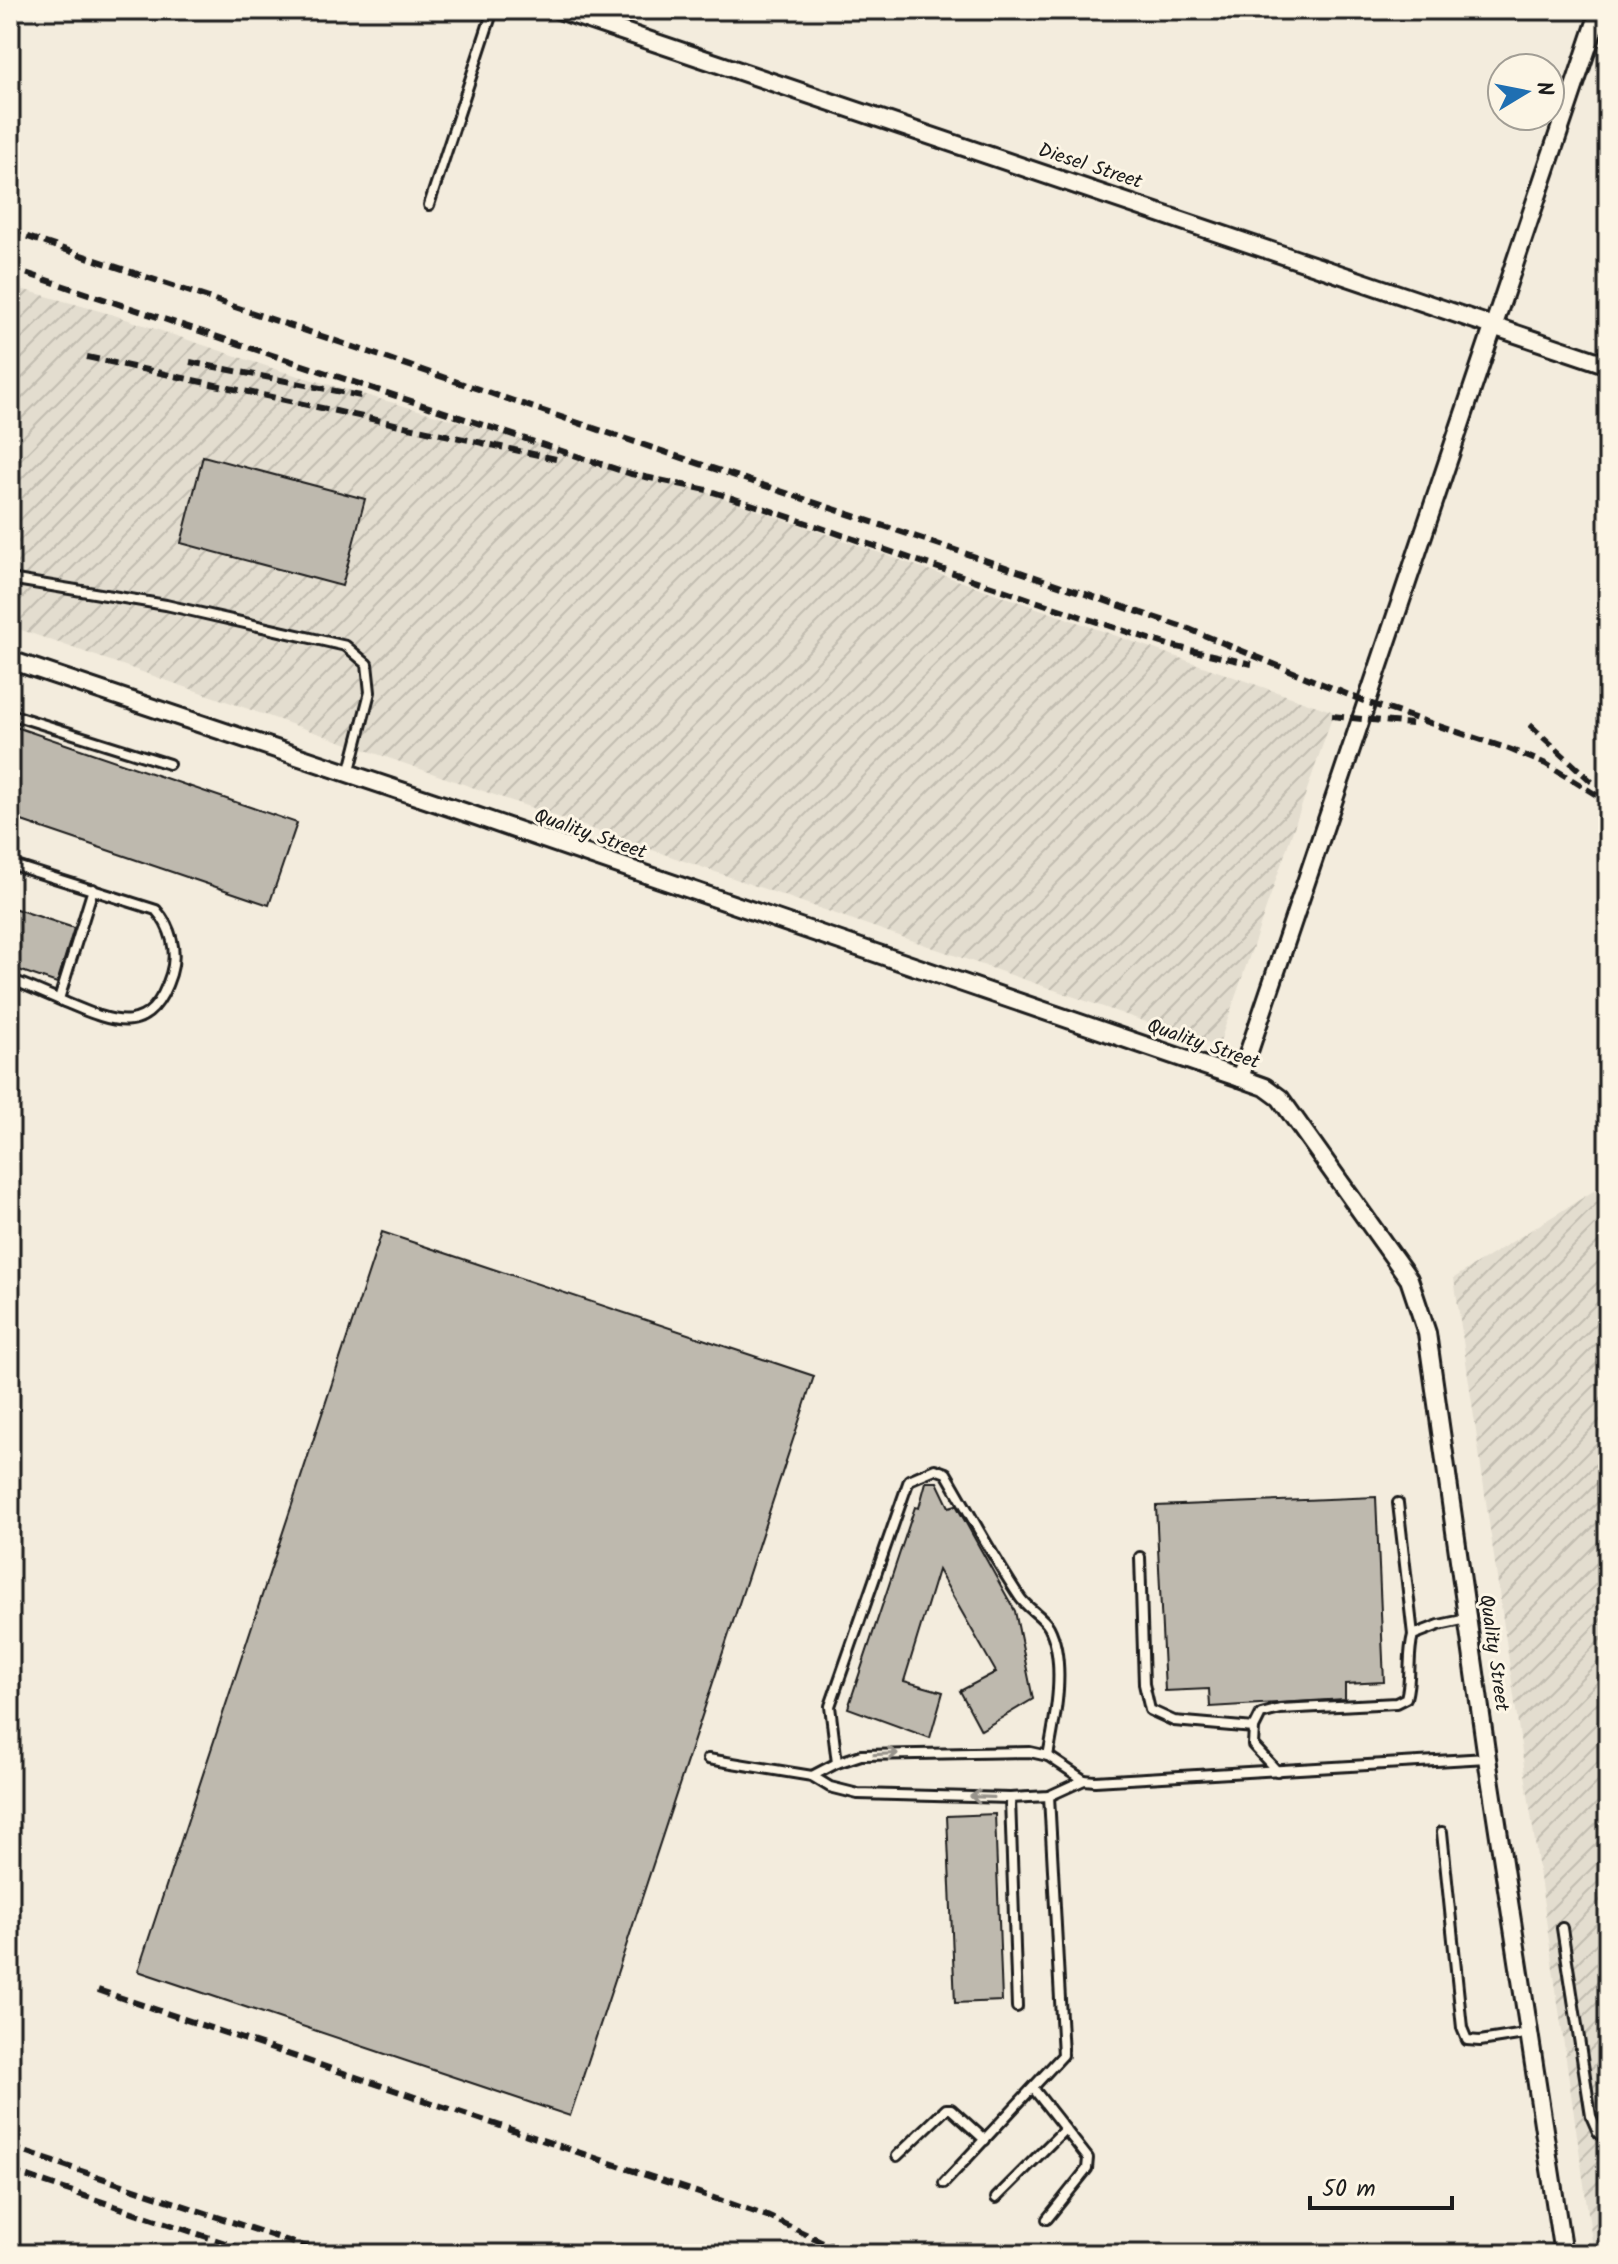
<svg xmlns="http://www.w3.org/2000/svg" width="1618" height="2264" viewBox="0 0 1618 2264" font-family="Kalam,sans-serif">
<defs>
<pattern id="industrial-furrows" width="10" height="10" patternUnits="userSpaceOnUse" patternTransform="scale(2)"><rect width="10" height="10" fill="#e3ddcf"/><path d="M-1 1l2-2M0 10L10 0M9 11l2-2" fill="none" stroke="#c2bdb1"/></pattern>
</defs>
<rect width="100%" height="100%" fill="#f3ecdd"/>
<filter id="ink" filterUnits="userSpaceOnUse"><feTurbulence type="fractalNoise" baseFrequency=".0125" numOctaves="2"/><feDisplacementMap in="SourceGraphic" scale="16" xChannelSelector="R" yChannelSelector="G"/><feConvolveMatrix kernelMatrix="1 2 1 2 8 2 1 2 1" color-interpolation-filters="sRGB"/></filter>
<g filter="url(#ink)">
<g fill="url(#industrial-furrows)">
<polygon points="10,286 114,315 281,371 700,490 1334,712 1218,1047 10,626"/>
<polygon points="1608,1182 1608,2254 1594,2254 1454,1278"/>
</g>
<g fill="#beb9ae" stroke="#1c1c1c" stroke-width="2">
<polygon points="203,456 365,499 342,586 181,543"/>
<polygon points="10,725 297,823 269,905 10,817"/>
<polygon points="10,907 74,928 57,983 10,967"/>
<polygon points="382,1232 814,1376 570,2116 138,1971"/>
<polygon points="926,1482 937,1482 949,1507 956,1505 1015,1611 1033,1699 981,1730 960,1691 996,1672 938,1570 904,1681 943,1692 930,1738 848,1708 915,1507 919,1508"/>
<polygon points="1376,1497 1384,1682 1345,1684 1345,1699 1210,1707 1209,1689 1165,1691 1156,1506"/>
<polygon points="995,1814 1002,2001 955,2003 947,1816"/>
</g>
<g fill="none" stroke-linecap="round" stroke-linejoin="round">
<defs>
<g id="lane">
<polyline points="429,205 493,10"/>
<polyline points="10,579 166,605 346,646 367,664 370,692 349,774"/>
<polyline points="10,714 169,764"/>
<path d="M10 864 156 910C171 927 178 951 171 974 150 1041 112 1022 62 1001 45 993 27 986 10 979"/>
<polyline points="59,999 93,889"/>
<polyline points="1398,1503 1413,1635"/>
<polyline points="1140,1557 1144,1684 1150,1710 1174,1721 1254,1728"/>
<polyline points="708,1759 812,1776 830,1787 858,1794 1010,1798 1049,1796 1084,1780"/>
<path d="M837 1763 830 1706 909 1480 935 1469 946 1473C970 1514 993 1557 1019 1596 1026 1608 1042 1615 1049 1627 1067 1662 1055 1720 1048 1756"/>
<path d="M1277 1771 1253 1745 1254 1728 1261 1714 1280 1709 1396 1703 1406 1698C1412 1677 1407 1656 1413 1635L1439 1625 1467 1619"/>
<polyline points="812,1776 837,1763 861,1755 1030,1752 1048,1756 1084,1780 1095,1781 1487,1758"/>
<polyline points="1010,1798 1017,2007"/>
<polyline points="1442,1832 1462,2028 1467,2040 1480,2041 1531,2033"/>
<polyline points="1562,1928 1591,2116 1598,2132 1608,2141"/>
<polyline points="1033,2088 1088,2158 1087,2169 1047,2219"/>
<polyline points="897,2156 946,2109 951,2109 985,2140"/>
<polyline points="944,2183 1063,2055 1049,1796"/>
<polyline points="996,2198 1065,2129"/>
</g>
<g id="street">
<polyline points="559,10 1608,365"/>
<polyline points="10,660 473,815 1240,1078 1265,1087 1280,1098 1409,1279 1427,1333 1487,1758 1563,2254"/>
<polyline points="1240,1078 1600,10"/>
</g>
</defs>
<use href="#lane" stroke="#1c1c1c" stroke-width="14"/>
<use href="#street" stroke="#1c1c1c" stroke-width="22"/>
<use href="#lane" stroke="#fcf5e5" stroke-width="8"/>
<use href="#street" stroke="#fcf5e5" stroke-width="16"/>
<g stroke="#1c1c1c" stroke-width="6" stroke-dasharray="12 6" stroke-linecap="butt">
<polyline points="10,231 1189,629 1366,702 1509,749 1546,764 1608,802"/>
<polyline points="10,268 631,474 707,490 760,507 1088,619 1168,645 1252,664"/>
<polyline points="87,357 556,459"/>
<polyline points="190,362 366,397"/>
<polyline points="1332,716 1412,724"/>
<polyline points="1530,725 1592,782"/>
<polyline points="98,1990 767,2216 849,2254"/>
<polyline points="10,2147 327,2254"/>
<polyline points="10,2171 258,2254"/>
</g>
</g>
<defs><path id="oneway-shaft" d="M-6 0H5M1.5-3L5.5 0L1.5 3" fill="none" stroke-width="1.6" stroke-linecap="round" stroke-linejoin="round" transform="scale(2)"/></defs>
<g stroke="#97938b">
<use href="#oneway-shaft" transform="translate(886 1754) rotate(-3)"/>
<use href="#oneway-shaft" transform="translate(982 1797) rotate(-178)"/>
</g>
</g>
<g text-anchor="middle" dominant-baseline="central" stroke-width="6" stroke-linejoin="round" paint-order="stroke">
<g font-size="20" fill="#1c1c1c" stroke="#fcf5e5">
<text transform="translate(1090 167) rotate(18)">Diesel Street</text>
<text transform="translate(590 835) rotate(19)">Quality Street</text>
<text transform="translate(1203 1045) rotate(19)">Quality Street</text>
<text transform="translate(1493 1653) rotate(82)">Quality Street</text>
</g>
</g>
<rect width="1618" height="2264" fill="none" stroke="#fcf5e5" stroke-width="40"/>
<rect x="20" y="20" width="1578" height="2224" fill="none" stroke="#1c1c1c" stroke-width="3" filter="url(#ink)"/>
<g transform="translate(1526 92) rotate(80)"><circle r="38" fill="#fcf5e5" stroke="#a29e95" stroke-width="2"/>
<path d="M0-6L14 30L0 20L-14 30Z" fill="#1f6fb2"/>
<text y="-12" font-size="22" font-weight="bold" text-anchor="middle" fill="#1c1c1c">N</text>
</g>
<path d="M1310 2196v12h142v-12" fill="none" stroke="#1c1c1c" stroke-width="4"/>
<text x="1322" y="2196" font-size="24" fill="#1c1c1c" stroke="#fcf5e5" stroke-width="6" paint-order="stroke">50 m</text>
</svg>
